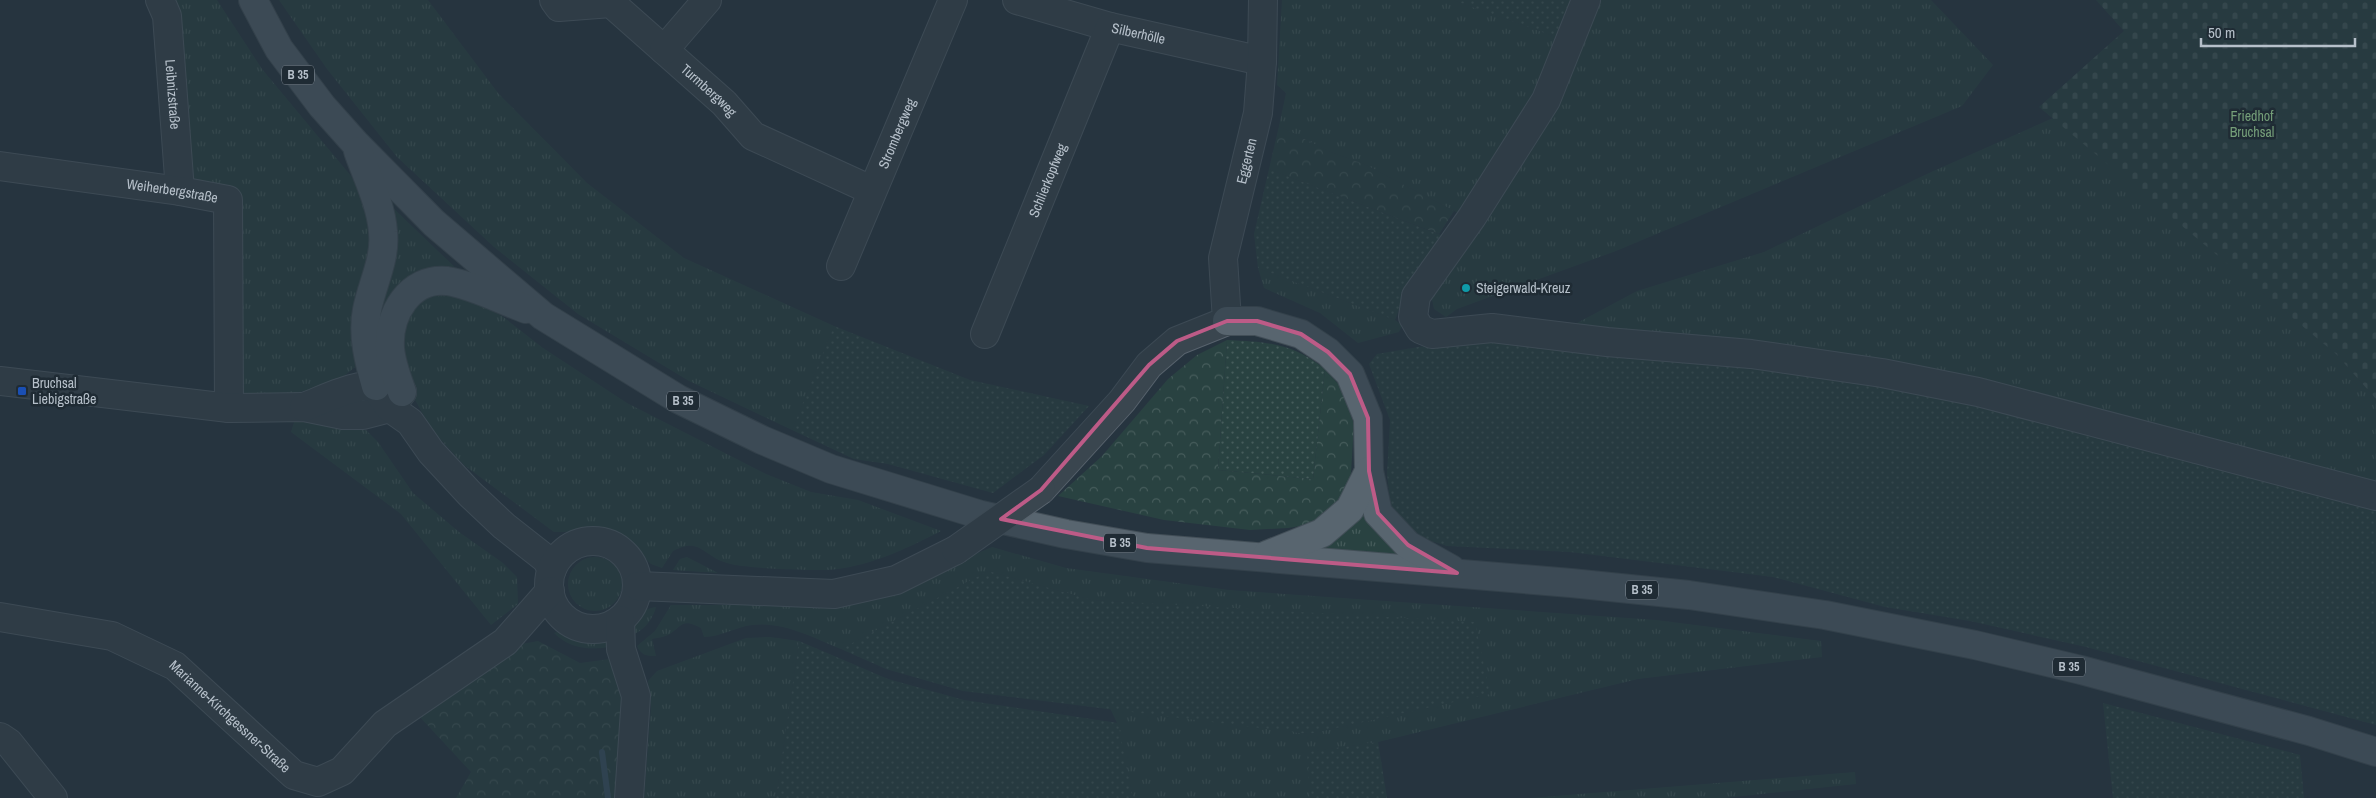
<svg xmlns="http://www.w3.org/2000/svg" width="2376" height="798" viewBox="0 0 2376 798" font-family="'Archivo Narrow',sans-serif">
<defs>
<pattern id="grass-tufts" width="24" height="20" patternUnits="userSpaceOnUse" patternTransform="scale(1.25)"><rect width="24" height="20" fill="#294241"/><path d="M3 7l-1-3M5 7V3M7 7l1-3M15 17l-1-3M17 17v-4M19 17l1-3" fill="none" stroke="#465c5b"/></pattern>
<pattern id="forest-crowns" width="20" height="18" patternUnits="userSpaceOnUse" patternTransform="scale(1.25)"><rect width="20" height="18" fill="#294241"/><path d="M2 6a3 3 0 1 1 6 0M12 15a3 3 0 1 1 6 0" fill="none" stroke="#465c5b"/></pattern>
<pattern id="cemetery-stones" width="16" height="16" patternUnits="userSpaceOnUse" patternTransform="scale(1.25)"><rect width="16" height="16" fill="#294241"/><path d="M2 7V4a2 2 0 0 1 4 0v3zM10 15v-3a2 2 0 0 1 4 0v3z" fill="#465c5b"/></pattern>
<pattern id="garden-dots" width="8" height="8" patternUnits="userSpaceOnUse" patternTransform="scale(1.25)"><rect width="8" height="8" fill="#294241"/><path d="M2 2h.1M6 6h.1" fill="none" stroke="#465c5b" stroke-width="1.8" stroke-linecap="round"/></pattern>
</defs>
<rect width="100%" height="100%" fill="#26343f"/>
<g fill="url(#grass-tufts)">
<polygon points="167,0 217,0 262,69 366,194 377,250 355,367 337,382 285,396 237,393 231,196 175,183"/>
<polygon points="279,0 428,0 498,93 587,183 684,258 834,326 792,430 689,381 578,314 494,247 397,157 327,69"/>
<polygon points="1282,0 1453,0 1556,37 1535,92 1462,215 1364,164 1328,151 1279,126 1286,93 1277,85"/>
<polygon points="1596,0 1931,0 1993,65 1962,106 1616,251 1457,309 1446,317 1434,309 1431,295"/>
<polygon points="2053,118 2336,354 2376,399 2376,496 1564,330 1637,291 1764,252 1929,173"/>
<polygon points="391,206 462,274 431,272 375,353"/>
<polygon points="1258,268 1395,320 1402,325 1399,332 1358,343 1320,313 1264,288"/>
<path d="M455 293 502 316 543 348 627 403 766 474 811 492 858 500 941 531C906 549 867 568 826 570 807 570 740 569 724 562 702 554 699 537 673 551L662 568 651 564 623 537 600 529 591 532H554L464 465 431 429 413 396 400 333 405 316 424 295Z"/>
<polygon points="295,419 366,430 378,442 413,493 459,532 503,563 517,577 518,604 491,625 401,514 291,432"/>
<polygon points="1365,503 1401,555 1320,548"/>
<path d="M992 547 1066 568 1229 590 1656 620 1821 641 1822 657 1638 679 1378 742 1308 752 1310 798H1133L1118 725 1110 708 1309 734 1489 694 1475 623 1092 600 988 571 841 649C814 638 783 621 752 625 736 627 720 637 704 637L701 628C680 618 684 626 668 635 664 637 657 638 652 639L656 656C646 656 641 655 637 646L655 631 671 605H787L882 594Z"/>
<circle cx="595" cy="584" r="27"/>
<polygon points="687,557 718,573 673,570 680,559"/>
<path d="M656 607C653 619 643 632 631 635 631 617 640 610 656 607Z"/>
<path d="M564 630 601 637 610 647C589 650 570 649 554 633Z"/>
<polygon points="770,637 799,641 776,798 644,798 651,707 648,681 657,671 746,638"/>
<polygon points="1855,772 1856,784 1724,798 1530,798"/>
</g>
<g fill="url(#forest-crowns)">
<polygon points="1279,126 1328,151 1364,164 1454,211 1439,234 1269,169"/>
<polygon points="1227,340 1218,470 1313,479 1325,369 1340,386 1354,424 1351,473 1343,497 1319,523 1288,528 1250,530 1164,520 1058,496 1102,456 1168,379 1197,355"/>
<polygon points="538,641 580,663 610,659 628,705 614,798 456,798 471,772 419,716 516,645"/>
</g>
<polygon fill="url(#cemetery-stones)" points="2096,0 2376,0 2376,399 2336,354 2039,107 2124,31"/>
<g fill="url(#garden-dots)">
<polygon points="1453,0 1574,0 1556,37"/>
<polygon points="1269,169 1446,237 1409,283 1395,320 1258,268 1254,234"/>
<polygon points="834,326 970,380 1089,406 1044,455 993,493 888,464 854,459 792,430"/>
<polygon points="1466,339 1751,354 2376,496 2376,725 2086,647 1970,621 1885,607 1773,577 1570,552 1447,546 1418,537 1391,507 1387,474 1390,420 1369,364 1377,354"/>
<path d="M1227 340C1269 342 1291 343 1325 369L1313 479 1218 470Z"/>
<polygon points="988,571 1092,600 1475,622 1490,694 1309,734 963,691 886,669 841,649"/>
<polygon points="799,641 888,679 964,700 1118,723 1133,798 776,798"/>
<polygon points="2103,703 2300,755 2304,798 2113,798"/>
<polygon points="1378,742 1387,798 1310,798 1307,752"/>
</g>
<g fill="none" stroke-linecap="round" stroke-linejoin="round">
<polyline stroke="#3a5365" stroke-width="6" points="602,752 608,798"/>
<defs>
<g id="minor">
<path id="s1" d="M160 0 167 16 180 191"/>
<path id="s2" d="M554 0 559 7 611 3 724 103 753 136 871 190"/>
<path id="s3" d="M1017 0 1110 27 1262 61"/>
<polyline points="1586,0 1546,100 1472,217 1416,296 1413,317 1420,329 1432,334 1492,328 1607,342 1751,354 1882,373 1978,392 2376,496"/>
<polyline points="664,50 707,0"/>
<path id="s4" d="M0 166 180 191 228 200 229 408"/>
<path id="s5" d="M841 266 953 0"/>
<path id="s6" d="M985 334 1110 27"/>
<polyline points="0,381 229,408 304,407 343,415 363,415 390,408 402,392"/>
<polyline points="380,394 390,408 410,422 431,452 470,494 504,526 546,559 552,569"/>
<path d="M304 407C333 396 368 376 398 391"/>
<path id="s7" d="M1041 490 1122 401 1149 365 1177 341 1227 321 1223 258 1258 113 1262 61 1263 0"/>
<circle cx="593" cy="585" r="44"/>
<polyline points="638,586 834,594 896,580 956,550"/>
<path id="s8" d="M0 617 112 636 175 666 294 775 318 782 342 771 385 724 505 642 550 591"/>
<polyline points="620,620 621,649 636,696 629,798"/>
<polyline points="0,737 9,743 53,798"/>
</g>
<g id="major">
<polyline points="253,0 279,49 322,106 355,143 434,223 543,316 678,399 762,440 831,469 981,515 1066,534 1147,548 1571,583 1689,595 1825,615 1975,645 2081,670 2309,731 2376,752"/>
<path d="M358 151C367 177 381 204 383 232 386 259 372 284 367 310 362 335 369 362 376 386"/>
<polyline points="1227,321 1257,321 1301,334 1328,352 1350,374 1368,418 1369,471 1378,513 1408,545 1451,569"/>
<path d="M402 392C397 378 391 363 390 348 388 315 409 277 447 281 473 285 501 300 526 309"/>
<polyline points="1267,555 1322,533 1350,509 1369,471"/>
</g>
</defs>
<use href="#minor" stroke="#58636d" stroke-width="30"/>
<use href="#major" stroke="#434f58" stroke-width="30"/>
<use href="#minor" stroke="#3a464f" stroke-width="28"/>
<use href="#major" stroke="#58656f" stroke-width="28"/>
<defs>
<polyline id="minor-bridge" points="956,550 1041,490"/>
</defs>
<use href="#minor-bridge" stroke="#58636d" stroke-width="30" stroke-linecap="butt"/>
<use href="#minor-bridge" stroke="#3a464f" stroke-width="28"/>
</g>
<path d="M0 0H2376V798H0ZM1227 321H1257L1301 334 1328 352 1350 374 1368 418 1369 471 1378 513 1408 545 1457 573 1147 548 1001 519 1041 490 1149 365 1177 341Z" fill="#26343f" fill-opacity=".55" fill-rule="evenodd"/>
<path fill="none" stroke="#bd5b87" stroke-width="4" stroke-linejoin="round" d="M1227 321H1257L1301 334 1328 352 1350 374 1368 418 1369 471 1378 513 1408 545 1457 573 1147 548 1001 519 1041 490 1149 365 1177 341Z"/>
<circle fill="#0f9aa8" stroke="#1f2b34" stroke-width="2" cx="1466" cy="288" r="5"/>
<rect fill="#1a4fb4" stroke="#1f2b34" stroke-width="2" x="17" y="386" width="10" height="10" rx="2.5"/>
<g text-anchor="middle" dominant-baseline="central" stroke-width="5" stroke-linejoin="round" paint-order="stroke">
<g fill="#1f2b34" stroke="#89939d" stroke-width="1">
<rect x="282" y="65.5" width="32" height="19" rx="4"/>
<rect x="667" y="391.5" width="32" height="19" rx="4"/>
<rect x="1104" y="533.5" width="32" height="19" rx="4"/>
<rect x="1626" y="580.5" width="32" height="19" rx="4"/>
<rect x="2053" y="657.5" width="32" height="19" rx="4"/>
</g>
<g font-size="12" font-weight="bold" fill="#b6c0ca">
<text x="298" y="75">B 35</text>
<text x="683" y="401">B 35</text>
<text x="1120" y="543">B 35</text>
<text x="1642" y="590">B 35</text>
<text x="2069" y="667">B 35</text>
</g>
<g font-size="14" fill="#b6c0ca" stroke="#1f2b34">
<text stroke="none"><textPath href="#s3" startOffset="126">Silberhölle</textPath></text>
<text stroke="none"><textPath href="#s2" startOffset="192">Turmbergweg</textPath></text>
<text stroke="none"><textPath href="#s1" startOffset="96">Leibnizstraße</textPath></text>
<text stroke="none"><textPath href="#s5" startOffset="144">Strombergweg</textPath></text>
<text stroke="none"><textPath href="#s7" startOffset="419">Eggerten</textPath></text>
<text stroke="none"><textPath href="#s6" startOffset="166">Schlierkopfweg</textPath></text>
<text stroke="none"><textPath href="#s4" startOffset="174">Weiherbergstraße</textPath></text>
<text stroke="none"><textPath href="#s8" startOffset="258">Marianne-Kirchgessner-Straße</textPath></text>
</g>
<g font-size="14" fill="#759f79" stroke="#1f2b34">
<text x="2252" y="116">Friedhof<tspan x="2252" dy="16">Bruchsal</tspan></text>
</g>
<g font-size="14" fill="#b6c0ca" stroke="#1f2b34" text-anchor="start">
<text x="1476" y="288">Steigerwald-Kreuz</text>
<text x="32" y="383">Bruchsal<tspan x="32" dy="16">Liebigstraße</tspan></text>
</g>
</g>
<path d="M2201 38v8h154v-8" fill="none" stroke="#b6c0ca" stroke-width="2.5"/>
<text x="2208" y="38" font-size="15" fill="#b6c0ca" stroke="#1f2b34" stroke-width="4" paint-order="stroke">50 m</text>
</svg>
